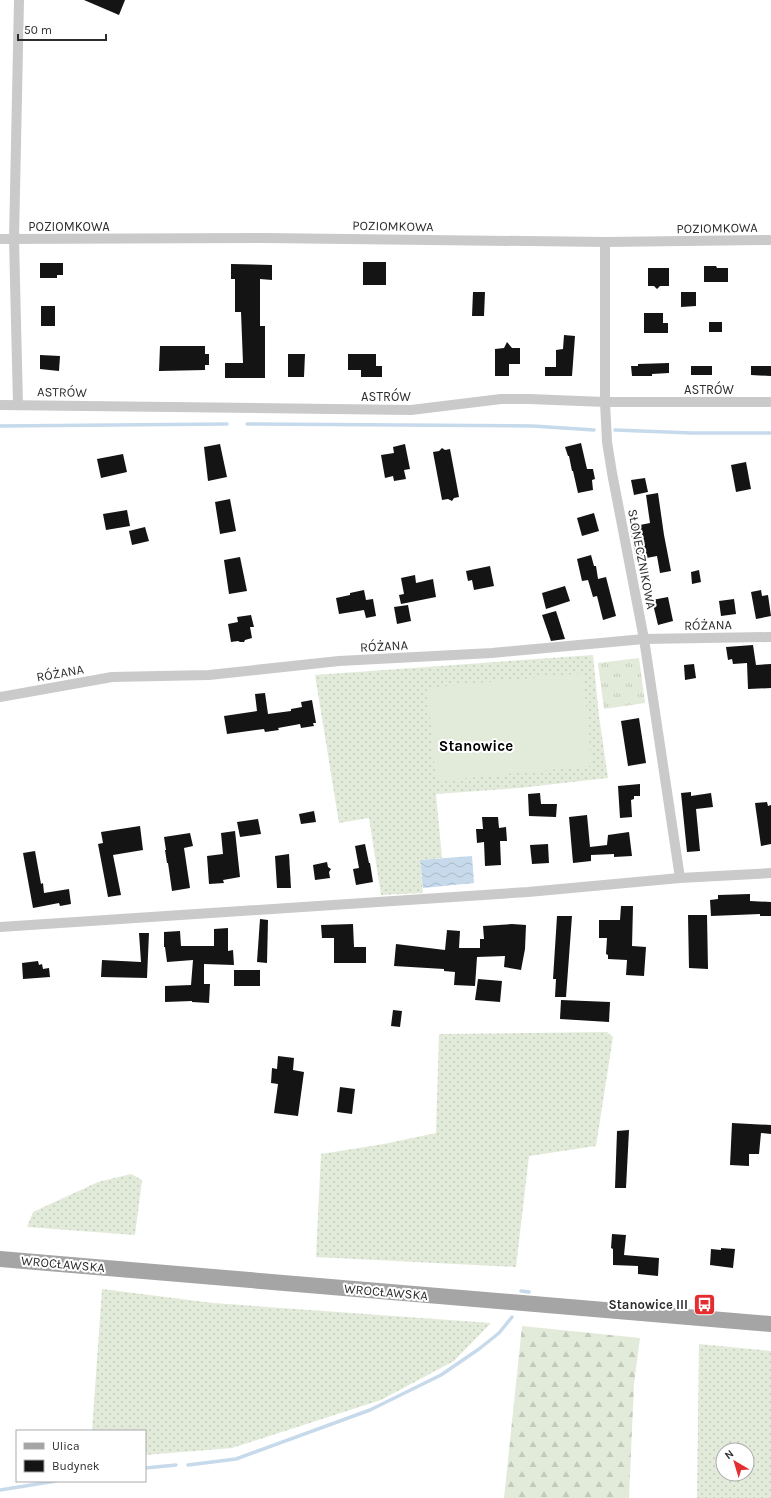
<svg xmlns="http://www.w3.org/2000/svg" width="771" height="1498" viewBox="0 0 771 1498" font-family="Karla,sans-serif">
<defs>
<pattern id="grass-dots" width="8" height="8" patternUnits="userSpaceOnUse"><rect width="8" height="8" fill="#e2ebda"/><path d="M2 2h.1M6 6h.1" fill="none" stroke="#c2cabb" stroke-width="1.8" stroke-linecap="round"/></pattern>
<pattern id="forest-firs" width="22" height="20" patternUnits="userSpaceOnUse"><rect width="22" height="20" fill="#e2ebda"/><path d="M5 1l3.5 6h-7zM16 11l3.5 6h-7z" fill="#c2cabb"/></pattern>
<pattern id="park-tufts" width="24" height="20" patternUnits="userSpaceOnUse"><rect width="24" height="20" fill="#e2ebda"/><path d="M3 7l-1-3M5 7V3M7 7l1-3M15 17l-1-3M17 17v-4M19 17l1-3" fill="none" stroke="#c2cabb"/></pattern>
<pattern id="water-waves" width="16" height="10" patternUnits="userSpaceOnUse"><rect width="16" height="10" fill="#c6daeb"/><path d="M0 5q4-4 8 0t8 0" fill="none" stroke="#aabbca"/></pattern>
</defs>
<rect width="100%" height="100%" fill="#fff"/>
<g fill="url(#grass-dots)" fill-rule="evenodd">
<polygon points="593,655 599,716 608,778 519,788 436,794 442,858 420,860 423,893 381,895 369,818 339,823 315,675"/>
<polygon points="607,1032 613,1037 596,1146 529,1156 516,1267 316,1257 321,1154 384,1144 436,1133 439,1034"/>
<polygon points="131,1174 142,1180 135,1235 27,1227 33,1212 98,1182"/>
<polygon points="102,1289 213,1303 491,1323 454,1361 381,1400 232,1448 145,1455 145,1431 92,1431"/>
<path d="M699 1344 771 1351V1498H697ZM723 1450H747V1474H723Z"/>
</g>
<polygon fill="url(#forest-firs)" points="522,1326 640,1338 634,1384 629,1498 504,1498"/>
<polygon fill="url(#park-tufts)" points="639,658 645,703 604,709 598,663"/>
<polygon fill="#e2ebda" points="583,673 592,766 436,781 427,688"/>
<polygon fill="url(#water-waves)" points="472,856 474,883 423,888 420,860"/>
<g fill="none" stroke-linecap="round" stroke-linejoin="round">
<g stroke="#c6daeb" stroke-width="3.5">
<polyline points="247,424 533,426 594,430"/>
<polyline points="0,426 227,424"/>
<polyline points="615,430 692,433 771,433"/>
<polyline points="521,1291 529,1292"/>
<polyline points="188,1465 236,1459 370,1410 441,1375 479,1349 499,1333 512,1317"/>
<polyline points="145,1468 176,1465"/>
<polyline points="0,1490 56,1481"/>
</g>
</g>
<g fill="#141414">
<polygon points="84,0 125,0 119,15"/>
<rect x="363" y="262" width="23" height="23"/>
<polygon points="40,263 63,263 63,275 57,275 57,278 40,278"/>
<polygon points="231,264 272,265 272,280 260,279 260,326 265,326 265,378 225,378 225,363 243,363 241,312 235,312 235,279 231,279"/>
<polygon points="704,266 716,266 717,268 728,268 728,282 704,282"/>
<polygon points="648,268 669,268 669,286 660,286 657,289 654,286 648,286"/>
<polygon points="473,292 485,292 484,316 472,316"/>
<polygon points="681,292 696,292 696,306 681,307"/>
<rect x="41" y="306" width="14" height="20"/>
<polygon points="644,313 663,313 663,323 668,323 668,333 644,333"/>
<rect x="709" y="322" width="13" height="10"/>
<polygon points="564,335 575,336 572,376 545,376 545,367 556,367 556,350 563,349"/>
<polygon points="507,342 512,348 520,348 520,364 509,364 509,376 495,376 495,349 504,348"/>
<polygon points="160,346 205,346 205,354 209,354 209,365 205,365 205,370 159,371"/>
<polygon points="288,354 305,354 304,377 288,377"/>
<polygon points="348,354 376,354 376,366 382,366 382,377 361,377 361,370 348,370"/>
<polygon points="40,355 60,356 59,371 40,369"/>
<polygon points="669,363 669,373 652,374 652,376 632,376 631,366 638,366 638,364"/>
<rect x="691" y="366" width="21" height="9"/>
<polygon points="751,366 771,366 771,376 751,375"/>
<polygon points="581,443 587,469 593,469 595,479 592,480 593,490 578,493 573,471 572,471 569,456 568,456 565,447"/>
<polygon points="220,444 227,477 208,481 204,447"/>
<polygon points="405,444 410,469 404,470 406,479 394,481 393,476 385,478 381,455 394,453 393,447"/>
<polygon points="442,448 445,450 450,449 459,497 454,498 452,501 448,499 442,500 433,452 439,451"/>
<polygon points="123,454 127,472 101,478 97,459"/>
<polygon points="746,462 751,489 736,492 731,465"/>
<polygon points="645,478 648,492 634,495 631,480"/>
<polygon points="658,493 664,535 671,571 660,573 657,556 636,560 630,527 650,523 646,495"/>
<polygon points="230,499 236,531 220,534 215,502"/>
<polygon points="127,510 130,526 106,530 103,514"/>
<polygon points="594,513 599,531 582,536 577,518"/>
<polygon points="145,527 149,541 132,545 129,531"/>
<polygon points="591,555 594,566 596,566 598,579 606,577 616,616 603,620 597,596 593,597 588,580 582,581 577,559"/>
<polygon points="240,557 247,591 229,594 224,560"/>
<polygon points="490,566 494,586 474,590 472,580 468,581 466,571"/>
<polygon points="699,570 701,582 692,584 691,572"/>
<polygon points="415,575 416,583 433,579 436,597 401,604 399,595 404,594 401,578"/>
<polygon points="565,586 570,601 546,609 542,593"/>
<polygon points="364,590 366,600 373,599 376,616 366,618 364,610 339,614 336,598 350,595 350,593"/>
<polygon points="761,590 762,596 768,595 771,616 756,619 751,592"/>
<polygon points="668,597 673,621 658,625 652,600"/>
<polygon points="734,599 736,614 721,616 719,601"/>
<polygon points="408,605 411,621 397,624 394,607"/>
<polygon points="556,611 565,639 551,641 542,615"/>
<polygon points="251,615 254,627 250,627 252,638 245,640 244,642 240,642 238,641 231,642 228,624 238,622 237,617"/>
<polygon points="753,645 756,665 771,664 771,688 748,689 747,663 733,664 732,659 728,660 726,647"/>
<polygon points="694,664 696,678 685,680 684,665"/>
<polygon points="265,693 268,714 291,711 291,709 302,707 301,702 312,700 316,723 313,723 314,726 301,728 300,724 278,728 279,730 265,732 264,729 227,734 224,716 257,711 255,694"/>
<polygon points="639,718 646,763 628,766 621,721"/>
<polygon points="640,784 640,796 634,796 634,799 631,800 632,817 620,818 618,786"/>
<polygon points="691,792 691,796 711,793 713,807 696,809 700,851 687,852 681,793"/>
<polygon points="540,793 541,804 557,804 556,817 529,816 528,794"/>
<polygon points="767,802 768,806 771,805 771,844 761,846 755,803"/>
<polygon points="314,811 316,822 301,824 299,814"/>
<polygon points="587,815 590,847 607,845 608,835 629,832 632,856 614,857 614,854 591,855 591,861 573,863 569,817"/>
<polygon points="482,817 498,817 499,828 506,827 507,841 500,841 501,865 485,866 484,842 477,843 476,829 483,829"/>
<polygon points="258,819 261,834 240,837 237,822"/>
<polygon points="140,826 143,850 113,855 121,895 108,897 98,844 103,843 101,832"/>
<polygon points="235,831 240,877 223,880 224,883 209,884 207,856 223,854 221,833"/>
<polygon points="190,833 193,846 184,848 190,888 172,891 168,863 167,863 165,850 166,850 164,837"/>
<polygon points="365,844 369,863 370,863 373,882 356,885 353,869 359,868 355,846"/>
<polygon points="548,844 549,863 532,864 530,845"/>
<polygon points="35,851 41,884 43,883 44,893 69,889 71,904 60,906 59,903 33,908 23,853"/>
<polygon points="289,854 291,888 277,888 275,856"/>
<polygon points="327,862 328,867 331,869 329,872 330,878 315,880 313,865"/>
<polygon points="750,894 750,901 771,902 771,916 760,916 760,914 711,916 710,900 718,899 718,895"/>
<polygon points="621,906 633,906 632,946 646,947 644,976 626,975 627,960 608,959 608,955 606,954 607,938 599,938 599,920 620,920"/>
<polygon points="688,915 707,915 708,969 689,968"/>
<polygon points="557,916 572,916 566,997 555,997 556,979 553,979"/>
<polygon points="260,919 268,920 267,963 257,962"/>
<polygon points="353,924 354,947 366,947 366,963 334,963 334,938 322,938 321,925"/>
<polygon points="512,924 526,925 525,949 521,970 504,967 505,956 477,957 475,986 454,985 455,972 444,971 444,969 394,966 396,944 445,950 447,930 460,931 459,948 480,948 480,939 484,939 483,926"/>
<polygon points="228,928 228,951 233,950 234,965 204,964 204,984 210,984 209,1003 192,1002 192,1001 165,1002 165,986 191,985 193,960 167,962 165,947 164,947 164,932 180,931 181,946 214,946 214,929"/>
<polygon points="139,933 149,933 147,978 101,977 102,960 141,962"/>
<polygon points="38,961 39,965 42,964 43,969 49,968 50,977 23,979 22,963"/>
<rect x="234" y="970" width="26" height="16"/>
<polygon points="478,979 502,981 500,1002 475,1000"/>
<polygon points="561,1000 610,1002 609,1022 560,1019"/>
<polygon points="393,1010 402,1011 400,1027 391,1026"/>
<polygon points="278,1056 294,1058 293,1070 304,1072 298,1116 274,1113 278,1084 271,1083 272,1068 277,1069"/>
<polygon points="340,1087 355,1089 352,1114 337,1112"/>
<polygon points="732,1123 771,1125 771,1134 761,1133 759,1154 749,1154 749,1166 730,1165"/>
<polygon points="629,1130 626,1188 615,1188 617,1131"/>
<polygon points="612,1234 626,1235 624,1255 659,1258 658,1276 638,1274 638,1266 613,1265 613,1249 611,1248"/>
<polygon points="721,1248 735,1249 733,1268 710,1265 711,1249 721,1250"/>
</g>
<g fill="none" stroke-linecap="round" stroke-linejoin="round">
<g stroke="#cacaca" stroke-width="10">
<polyline points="0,239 265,238 605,242 771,240"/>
<polyline points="605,242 605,402 607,442 612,473 644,639 680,878"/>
<polyline points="0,405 411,410 501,399 529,399 605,402 771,402"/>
<polyline points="18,405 14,239 19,0"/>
<polyline points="0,697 112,677 209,675 339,661 492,653 644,639 771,637"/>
<polyline points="0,927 528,892 680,878 771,873"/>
</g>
<polyline stroke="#a5a5a5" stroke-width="16" points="0,1259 771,1324"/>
</g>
<defs>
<symbol id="bus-square" viewBox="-11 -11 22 22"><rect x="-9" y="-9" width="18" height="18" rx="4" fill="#e52d30" stroke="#fff"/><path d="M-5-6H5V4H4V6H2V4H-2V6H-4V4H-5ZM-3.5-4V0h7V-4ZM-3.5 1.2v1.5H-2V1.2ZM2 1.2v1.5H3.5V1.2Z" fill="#fff"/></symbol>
</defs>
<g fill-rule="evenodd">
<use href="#bus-square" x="692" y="1292" width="25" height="25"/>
</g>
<g text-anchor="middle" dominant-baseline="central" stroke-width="4" stroke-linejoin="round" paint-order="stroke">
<g font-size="13" fill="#2d2d2d" stroke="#fff">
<text x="69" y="226">POZIOMKOWA</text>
<text transform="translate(393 226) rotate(1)">POZIOMKOWA</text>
<text transform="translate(717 228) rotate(-1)">POZIOMKOWA</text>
<text x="709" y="389">ASTRÓW</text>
<text transform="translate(62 392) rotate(1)">ASTRÓW</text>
<text x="386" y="396">ASTRÓW</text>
<text transform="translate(642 559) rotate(79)">SŁONECZNIKOWA</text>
<text transform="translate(708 625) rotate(-1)">RÓŻANA</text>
<text transform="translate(384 646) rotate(-3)">RÓŻANA</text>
<text transform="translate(60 673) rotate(-10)">RÓŻANA</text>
<text transform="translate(63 1264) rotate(5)">WROCŁAWSKA</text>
<text transform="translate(386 1292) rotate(5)">WROCŁAWSKA</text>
</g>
<g font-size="13" font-weight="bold" fill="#2d2d2d" stroke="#fff" text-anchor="end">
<text x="688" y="1304">Stanowice III</text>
</g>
<g font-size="15" font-weight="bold" fill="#000" stroke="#fff">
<text x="476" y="746">Stanowice</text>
</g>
</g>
<rect x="16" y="1430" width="130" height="52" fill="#ffffff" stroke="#ababab"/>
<rect x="24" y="1443" width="20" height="6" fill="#a5a5a5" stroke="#ababab"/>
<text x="52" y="1450" font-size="12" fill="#2d2d2d">Ulica</text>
<rect x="24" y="1460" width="20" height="12" fill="#141414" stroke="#ababab"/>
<text x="52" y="1470" font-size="12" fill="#2d2d2d">Budynek</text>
<g transform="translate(735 1462) rotate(322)"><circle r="19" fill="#ffffff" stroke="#ababab"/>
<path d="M0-3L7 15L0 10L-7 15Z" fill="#e52d30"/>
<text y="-6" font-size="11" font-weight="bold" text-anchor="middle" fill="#2d2d2d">N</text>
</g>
<path d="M18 34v6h88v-6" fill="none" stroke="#2d2d2d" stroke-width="2"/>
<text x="24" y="34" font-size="12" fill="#2d2d2d" stroke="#ffffff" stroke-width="3" paint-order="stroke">50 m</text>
</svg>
